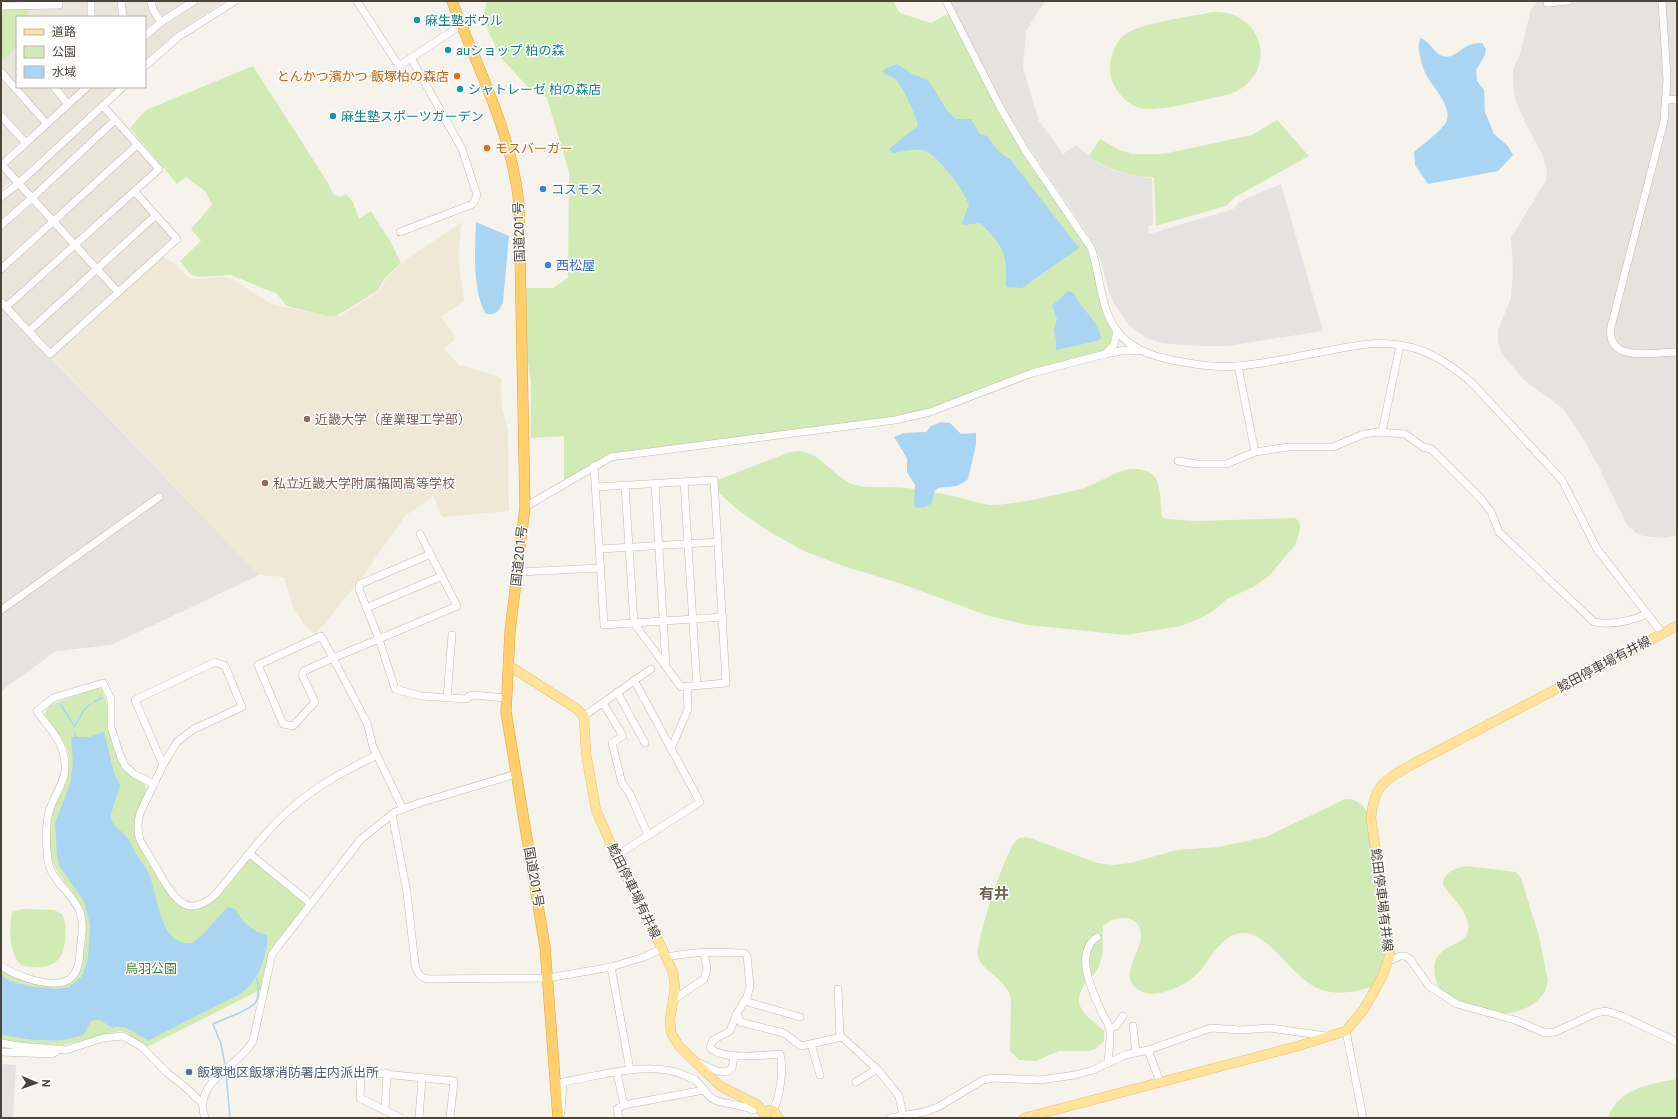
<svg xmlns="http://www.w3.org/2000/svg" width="1678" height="1119" viewBox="0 0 1678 1119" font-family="Roboto,'Noto Sans JP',sans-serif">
<rect width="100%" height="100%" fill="#f6f3ec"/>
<g fill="#eae5da">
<polygon points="1,1 225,1 176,33 145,60 145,17 17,17 17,87 117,87 22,174 1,190"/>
<polygon points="103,109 157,169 133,192 174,239 50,351 1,300 1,201 18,188"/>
</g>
<g fill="#e6e2dd">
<polygon points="1538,1 1677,1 1677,535 1664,538 1643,536 1636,533 1627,525 1598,465 1578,430 1562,408 1524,380 1502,354 1498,343 1498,330 1511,298 1513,270 1511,237 1546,181 1547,171 1543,156 1525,122 1515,99 1513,83 1513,69 1520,54 1531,9"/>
<polygon points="1,306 259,575 111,645 56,651 1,691"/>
</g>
<polygon fill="#efe8d6" points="462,222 458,255 464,301 441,317 456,338 444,349 459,365 497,376 501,379 502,406 508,431 509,511 442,517 433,496 405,516 360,580 315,635 303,623 293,607 284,577 259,575 51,357 162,256 175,264 191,279 227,277 234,280 271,304 309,312 328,300 339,317 380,290 386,279 405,260"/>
<g fill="#d2eab5">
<polygon points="487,1 893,1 900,13 931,23 949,13 998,111 1022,153 1087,246 1094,263 1102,307 1115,330 1112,344 1104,351 1033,370 930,409 899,416 609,455 564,480 564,436 531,438 531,383 527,356 526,288 553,288 568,278 569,172 547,98 527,86 501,58 488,31 484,14"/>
<polygon points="1,9 27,9 28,17 17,17 17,47 1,61"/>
<path d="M1213 12C1265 9 1280 76 1230 94 1209 98 1160 113 1140 108 1130 105 1123 99 1117 90 1112 83 1110 75 1110 67 1111 53 1116 40 1127 33 1143 23 1193 16 1213 12Z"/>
<polygon points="253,66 328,183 333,194 340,197 346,194 353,202 359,219 371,211 390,241 401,263 384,279 378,290 348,309 335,316 328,316 287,306 277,294 231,275 198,277 190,274 180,261 201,241 191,229 212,205 205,191 186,177 177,184 130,128 146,110"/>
<path d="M1277 120 1309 156 1235 197 1226 206 1156 226 1154 177C1131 177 1108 170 1089 156L1100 139 1120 150 1132 154H1163L1252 135Z"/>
<path d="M802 451C806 453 812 454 816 457 828 465 838 478 852 484 862 488 874 487 885 487 909 487 930 491 953 496 966 499 979 504 992 505 1014 505 1062 494 1084 488 1105 481 1123 463 1146 471 1164 477 1159 502 1162 517L1168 519 1196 521 1294 518 1298 520 1300 525 1299 534 1295 545 1270 575 1255 586 1227 599 1213 611 1201 618 1181 626 1126 635 1028 625 989 616 899 583 843 566 804 551 770 532 738 510 718 492 715 481 790 452Z"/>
<path d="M99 687C108 697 107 713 109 725 111 738 115 755 121 766 127 776 143 777 146 788 149 798 140 824 137 836L177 902 201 908 249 858 254 860 306 902V905L276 944 262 989 149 1046 145 1047 127 1033 120 1031 64 1045 29 1044 1 1040V969C27 987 45 982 75 978 89 949 90 920 72 892 62 878 52 868 50 850 49 840 50 827 52 817 58 790 81 769 62 739 57 730 49 723 44 715L49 706 55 703Z"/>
<path d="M1345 799C1385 795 1383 897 1384 922 1385 932 1388 957 1386 965 1384 972 1377 980 1374 986 1359 991 1342 995 1326 991 1293 984 1271 930 1241 933 1220 936 1211 959 1198 973 1187 985 1160 998 1143 992 1114 980 1142 951 1141 936 1141 914 1115 914 1103 926 1102 941 1105 954 1098 968 1096 974 1090 977 1086 982 1069 1007 1086 1014 1104 1031V1041L1095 1049 1089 1051H1059L1036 1061 1019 1060 1010 1051 1011 999C1006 977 982 972 978 956 975 943 1006 849 1016 841 1020 836 1027 837 1033 839L1097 863 1114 865 1130 863 1177 850 1219 847 1266 837Z"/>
<path d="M1466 866 1516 872 1521 878 1539 936 1548 981C1542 1027 1443 1025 1435 976 1428 936 1480 953 1466 917 1462 906 1450 895 1443 885 1443 872 1456 868 1466 866Z"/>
<path d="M22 909 54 910 62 914C66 922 66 930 65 939 64 966 45 971 21 965 9 953 9 929 12 912Z"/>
<path d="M1677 1079V1118H1608C1618 1088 1650 1084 1677 1079Z"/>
</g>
<g fill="#e5e3e0">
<polygon points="950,1 1045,1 1026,31 1023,68 1039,121 1063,154 1076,145 1098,163 1113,170 1131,175 1152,178 1153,224 1148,226 1149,234 1233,209 1241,201 1281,184 1323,331 1227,346 1199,346 1162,343 1146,338 1129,325 1114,304 1109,292 1101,261 1087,233 1012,123"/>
<polygon points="1,1064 16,1065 13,1117 1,1117"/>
</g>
<g fill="#a9d4f2">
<path d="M1421 38C1430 42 1433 51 1440 55 1453 62 1462 46 1472 44 1475 43 1479 43 1482 43L1486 49 1485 55 1476 70 1477 81 1484 90 1485 112 1494 134 1508 146 1513 155 1498 171 1428 184 1415 165 1414 152C1422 145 1444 129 1447 120 1452 104 1429 84 1424 70 1421 63 1416 44 1421 38Z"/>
<path d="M897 64 914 75 928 80 948 112 956 119H971L980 134 987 136C994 146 999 154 1010 159L1079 248 1022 288 1006 287C1007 254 1005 247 980 223L964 225 962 223 969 205C964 191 938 154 923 150 913 148 902 152 892 153L889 149 918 126C917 117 901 82 894 78 890 75 886 76 883 72L885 69Z"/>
<path d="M476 222 509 236 503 302C500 310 495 317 485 313 472 286 475 252 476 222Z"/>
<path d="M1068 291 1074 293C1080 308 1100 323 1101 338L1097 341 1056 350V340L1054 330 1057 319 1052 306Z"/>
<path d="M941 422 950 423 961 434 976 433V445L968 479C964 482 960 485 956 486 941 489 934 482 932 503L925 507 916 508 914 505 915 485 907 472V458L894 437 904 433 926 432 931 426Z"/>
<path d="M104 732 114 773 120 785C119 792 110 814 111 817 112 827 120 829 126 836 130 840 132 847 135 852 138 858 143 864 147 870 158 889 158 947 191 943 199 942 220 914 228 907L235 909C243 923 252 931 267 935 268 956 259 979 242 993L149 1040C135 1036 128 1023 113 1028L98 1019 91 1021 84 1034C60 1045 26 1040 1 1034V975L10 981 29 986 57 989 69 987 82 976 88 959 90 924 84 901 60 867 57 855 55 823 70 784 73 763 71 737H89Z"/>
</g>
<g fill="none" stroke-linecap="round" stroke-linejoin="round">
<g stroke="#a9d4f2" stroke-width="1.5">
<polyline points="94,702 102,698"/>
<polyline points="61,705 74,726"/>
<polyline points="74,727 84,710 91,704"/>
<polyline points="75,732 76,737"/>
<path d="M225 1065 221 1044 213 1024C223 1019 249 1011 255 1003 260 996 258 986 257 978"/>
<polyline points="226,1073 230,1118"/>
</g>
<defs>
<g id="minor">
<polyline points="1,1 1,6 59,5 59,1"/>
<polyline points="91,1 91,17"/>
<polyline points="121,1 123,17"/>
<polyline points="151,1 153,10 161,22"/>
<polyline points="357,1 399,66 461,25"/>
<path d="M946 1 1000 107 1025 150 1091 248C1101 276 1099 306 1117 331 1131 349 1150 355 1171 360 1193 364 1215 368 1237 366 1267 364 1297 356 1327 351 1353 346 1378 340 1405 346 1432 351 1452 366 1472 383L1562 480 1597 549 1662 633"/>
<path d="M1662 1 1667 79 1664 121 1611 327C1606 364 1654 352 1677 352"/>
<polyline points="1547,3 1568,1"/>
<polyline points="145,36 161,22 194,1"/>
<polyline points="145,66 178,37 235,1"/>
<polyline points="1,72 47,124"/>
<polyline points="54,87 68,104"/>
<polyline points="1667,99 1677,100"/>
<polyline points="1,116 26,143"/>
<polyline points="1,164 118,292"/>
<polyline points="2,165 87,87"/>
<polyline points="1,197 19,183 123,87"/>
<polyline points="1,225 32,198 115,120"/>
<polyline points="400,232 473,204 477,195 462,149 411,58"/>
<polyline points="1,269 137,145"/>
<polyline points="1,302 50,354 177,239 135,192"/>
<polyline points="6,307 159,169 103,106"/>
<polyline points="29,331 156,215"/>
<polyline points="1105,354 1126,350 1138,351"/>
<polyline points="1238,366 1255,452"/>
<polyline points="1382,432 1400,345"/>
<path d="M1178 461 1196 464H1226L1255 452 1289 447H1333L1364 434 1377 432 1405 434 1423 447 1431 449 1482 500 1491 512 1499 532 1594 622C1611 625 1631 621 1647 614"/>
<polyline points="594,466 604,625 723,617"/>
<polyline points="684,482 697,686"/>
<polyline points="655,484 666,667"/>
<polyline points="596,487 714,480 726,683 681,687 634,623 625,486"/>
<polyline points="525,507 611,457 895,420 930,412 1032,373 1105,354 1114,345 1117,331"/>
<polyline points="420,534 457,606 379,639 359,589 360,584 431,554"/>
<polyline points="600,549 718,542"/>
<polyline points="518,572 601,568"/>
<polyline points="366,608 442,576"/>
<polyline points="1,610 159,497"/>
<polygon points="321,636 333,658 304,671 302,675 315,702 293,726 283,724 258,665"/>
<polygon points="215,662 225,666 242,707 194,729 177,742 163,765 135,700"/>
<polyline points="617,692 645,743"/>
<polyline points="447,698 452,635"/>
<polyline points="603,703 623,736 612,743 622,783 630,794 648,835"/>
<polyline points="584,716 651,669"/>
<polyline points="671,749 688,709 687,686"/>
<path d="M163 765 140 813C137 823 137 830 140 840 147 853 155 865 162 878 177 902 189 918 215 895 240 866 265 830 294 806 319 784 347 770 377 755"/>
<polyline points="403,809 373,747 367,723 333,658 379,639 395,689 421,696 467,699 469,696 474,695 505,698"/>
<path d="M392 814 407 893 415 964C417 973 420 978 429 979L548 978 611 967 644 957 663 948"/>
<polyline points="250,854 310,903"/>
<polyline points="616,856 700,802 634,680"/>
<path d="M1097 937C1073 954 1093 992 1102 1013 1104 1018 1108 1022 1109 1027 1112 1034 1108 1055 1108 1064"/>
<path d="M667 957C693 951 717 952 744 953L747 956 750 986 747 997 737 1013 730 1031 713 1040 710 1047C719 1061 765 1055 780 1054 784 1068 780 1098 773 1110"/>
<polyline points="1389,961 1400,956 1405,956 1410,959 1429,986 1457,1004 1515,1020 1545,1033 1555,1032 1596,1013 1606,1011 1622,1016 1677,1042"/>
<path d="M1 966C16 976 57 992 72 977 79 970 80 957 80 948 82 936 84 923 80 912 73 893 51 881 48 861 46 845 45 828 49 812 56 788 72 778 62 749 58 735 45 724 37 711L53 698 103 683 111 699V727L120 755 125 766 134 774 154 784"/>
<polyline points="611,967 630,1070"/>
<polyline points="838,989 840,1037"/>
<polyline points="673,1000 704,979 707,969 704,952"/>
<polyline points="744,1001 800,1017"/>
<polyline points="737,1013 740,1022 784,1033 801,1046 842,1037 878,1070 899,1096 903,1116"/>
<polyline points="1133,1026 1136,1053"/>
<polyline points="1110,1028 1116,1026 1123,1016"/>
<polyline points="1346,1031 1363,1118"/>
<polyline points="1,1043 18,1046 66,1050 103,1038 123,1036 142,1047 167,1073 183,1085 202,1103"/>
<polyline points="811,1044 820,1075"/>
<polyline points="1148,1050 1160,1082"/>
<polyline points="1,1052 52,1054 60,1049"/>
<polyline points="699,1063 717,1071 727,1072 732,1068 734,1056"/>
<polyline points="617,1073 624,1105 704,1090"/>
<polyline points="856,1082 877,1069"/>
<polyline points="385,1110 387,1073"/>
<path d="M561 1113 563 1082C599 1076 649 1060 684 1075 688 1077 692 1078 695 1080 703 1086 706 1096 715 1100 726 1105 739 1103 753 1110L759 1107"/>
<path d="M205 1118C192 1081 238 1068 253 1041L272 954 361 839 395 812 419 803 516 774"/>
<polyline points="400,1118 360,1098 361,1074 364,1072 454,1081 450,1118"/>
<polyline points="419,1118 422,1078"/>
<polyline points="619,1118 617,1109 624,1105"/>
<polyline points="890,1118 924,1112 938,1107 983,1080 994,1078 1040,1080 1075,1075 1093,1070 1125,1055 1148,1050 1211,1028 1240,1030 1270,1028 1326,1036"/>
</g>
<g id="major">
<polyline points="508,665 577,709 584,716 586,753 596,810 616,856 639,900 673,972 675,987 670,1020 671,1033 679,1046 720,1086 758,1105 766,1118"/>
<polyline points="764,1113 769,1110 773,1110 779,1118"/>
<path d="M1024 1118 1298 1046 1346 1031 1364 1009 1382 977 1390 955 1371 818C1374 786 1384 780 1411 765L1677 626"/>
</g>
<path id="highway" d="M452 1C477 67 512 133 519 204L525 507 510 632 506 712 545 947 558 1118"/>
</defs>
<use href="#minor" stroke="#c2bbae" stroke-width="8"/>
<use href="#major" stroke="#e6c16a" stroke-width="10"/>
<use href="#highway" stroke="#e0a43c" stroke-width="11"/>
<use href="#minor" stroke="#fff" stroke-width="7"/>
<use href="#major" stroke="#ffe39c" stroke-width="9"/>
<use href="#highway" stroke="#ffcf6e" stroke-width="10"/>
</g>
<g fill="#0f9aa8" stroke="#fff" stroke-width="1.5">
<circle cx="417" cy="20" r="4"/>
<circle cx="448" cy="50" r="4"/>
<circle cx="460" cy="89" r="4"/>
<circle cx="333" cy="116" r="4"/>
</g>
<g fill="#e8710a" stroke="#fff" stroke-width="1.5">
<circle cx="457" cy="76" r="4"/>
<circle cx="487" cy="148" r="4"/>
</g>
<g fill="#3f7fe0" stroke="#fff" stroke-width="1.5">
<circle cx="543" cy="189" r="4"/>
<circle cx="548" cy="265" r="4"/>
</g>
<g fill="#8d6e63" stroke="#fff" stroke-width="1.5">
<circle cx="307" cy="419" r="4"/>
<circle cx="265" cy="483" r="4"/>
</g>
<circle fill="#5c6f8a" stroke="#fff" stroke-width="1.5" cx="189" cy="1072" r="4"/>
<g text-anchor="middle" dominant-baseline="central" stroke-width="3" stroke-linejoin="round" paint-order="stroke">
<g font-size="13" fill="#0d838f" stroke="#fff" text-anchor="start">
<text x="425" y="20">麻生塾ボウル</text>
<text x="456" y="50">auショップ 柏の森</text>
<text x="468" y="89">シャトレーゼ 柏の森店</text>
<text x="341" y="116">麻生塾スポーツガーデン</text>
</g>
<g font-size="13" fill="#c56008" stroke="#fff" text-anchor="end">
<text x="449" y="76">とんかつ濱かつ 飯塚柏の森店</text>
<text x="495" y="148" text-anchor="start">モスバーガー</text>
</g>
<g font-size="13" fill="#366cbe" stroke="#fff" text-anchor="start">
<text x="551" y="189">コスモス</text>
<text x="556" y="265">西松屋</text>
</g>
<g font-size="13" fill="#4b4439" stroke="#fff">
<text transform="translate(519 232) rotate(-92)">国道201号</text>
<text transform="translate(519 556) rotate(-84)">国道201号</text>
<text transform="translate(1604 664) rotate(-28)">鯰田停車場有井線</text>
<text transform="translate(534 877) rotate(80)">国道201号</text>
<text transform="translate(634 891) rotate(64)">鯰田停車場有井線</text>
<text transform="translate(1382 900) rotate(83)">鯰田停車場有井線</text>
</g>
<g font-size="13" fill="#785e54" stroke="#fff" text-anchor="start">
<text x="315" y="419">近畿大学（産業理工学部）</text>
<text x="273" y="483">私立近畿大学附属福岡高等学校</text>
</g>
<g font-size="13" fill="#4a7f2a" stroke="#fff">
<text x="151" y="968">鳥羽公園</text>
</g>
<g font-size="13" fill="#4e5e75" stroke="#fff" text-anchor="start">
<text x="197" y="1072">飯塚地区飯塚消防署庄内派出所</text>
</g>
<g font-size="15" font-weight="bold" fill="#6e6250" stroke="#fff">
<text x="994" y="894">有井</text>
</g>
</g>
<rect width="1678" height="1119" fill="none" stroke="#4b4439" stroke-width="4"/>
<rect x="16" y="16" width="130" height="72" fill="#ffffff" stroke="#b7b4b0"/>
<rect x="24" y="29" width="20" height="6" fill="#ffe39c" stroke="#b7b4b0"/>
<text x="52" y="36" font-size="12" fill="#4b4439">道路</text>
<rect x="24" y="46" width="20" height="12" fill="#d2eab5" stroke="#b7b4b0"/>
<text x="52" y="56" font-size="12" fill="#4b4439">公園</text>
<rect x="24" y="66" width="20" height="12" fill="#a9d4f2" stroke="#b7b4b0"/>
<text x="52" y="76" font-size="12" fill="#4b4439">水域</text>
<g transform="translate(36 1083) rotate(92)" stroke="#ffffff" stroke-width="3" paint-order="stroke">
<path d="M0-3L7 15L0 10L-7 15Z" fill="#4b4439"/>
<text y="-6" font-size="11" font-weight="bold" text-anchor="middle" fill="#4b4439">N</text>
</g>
</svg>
